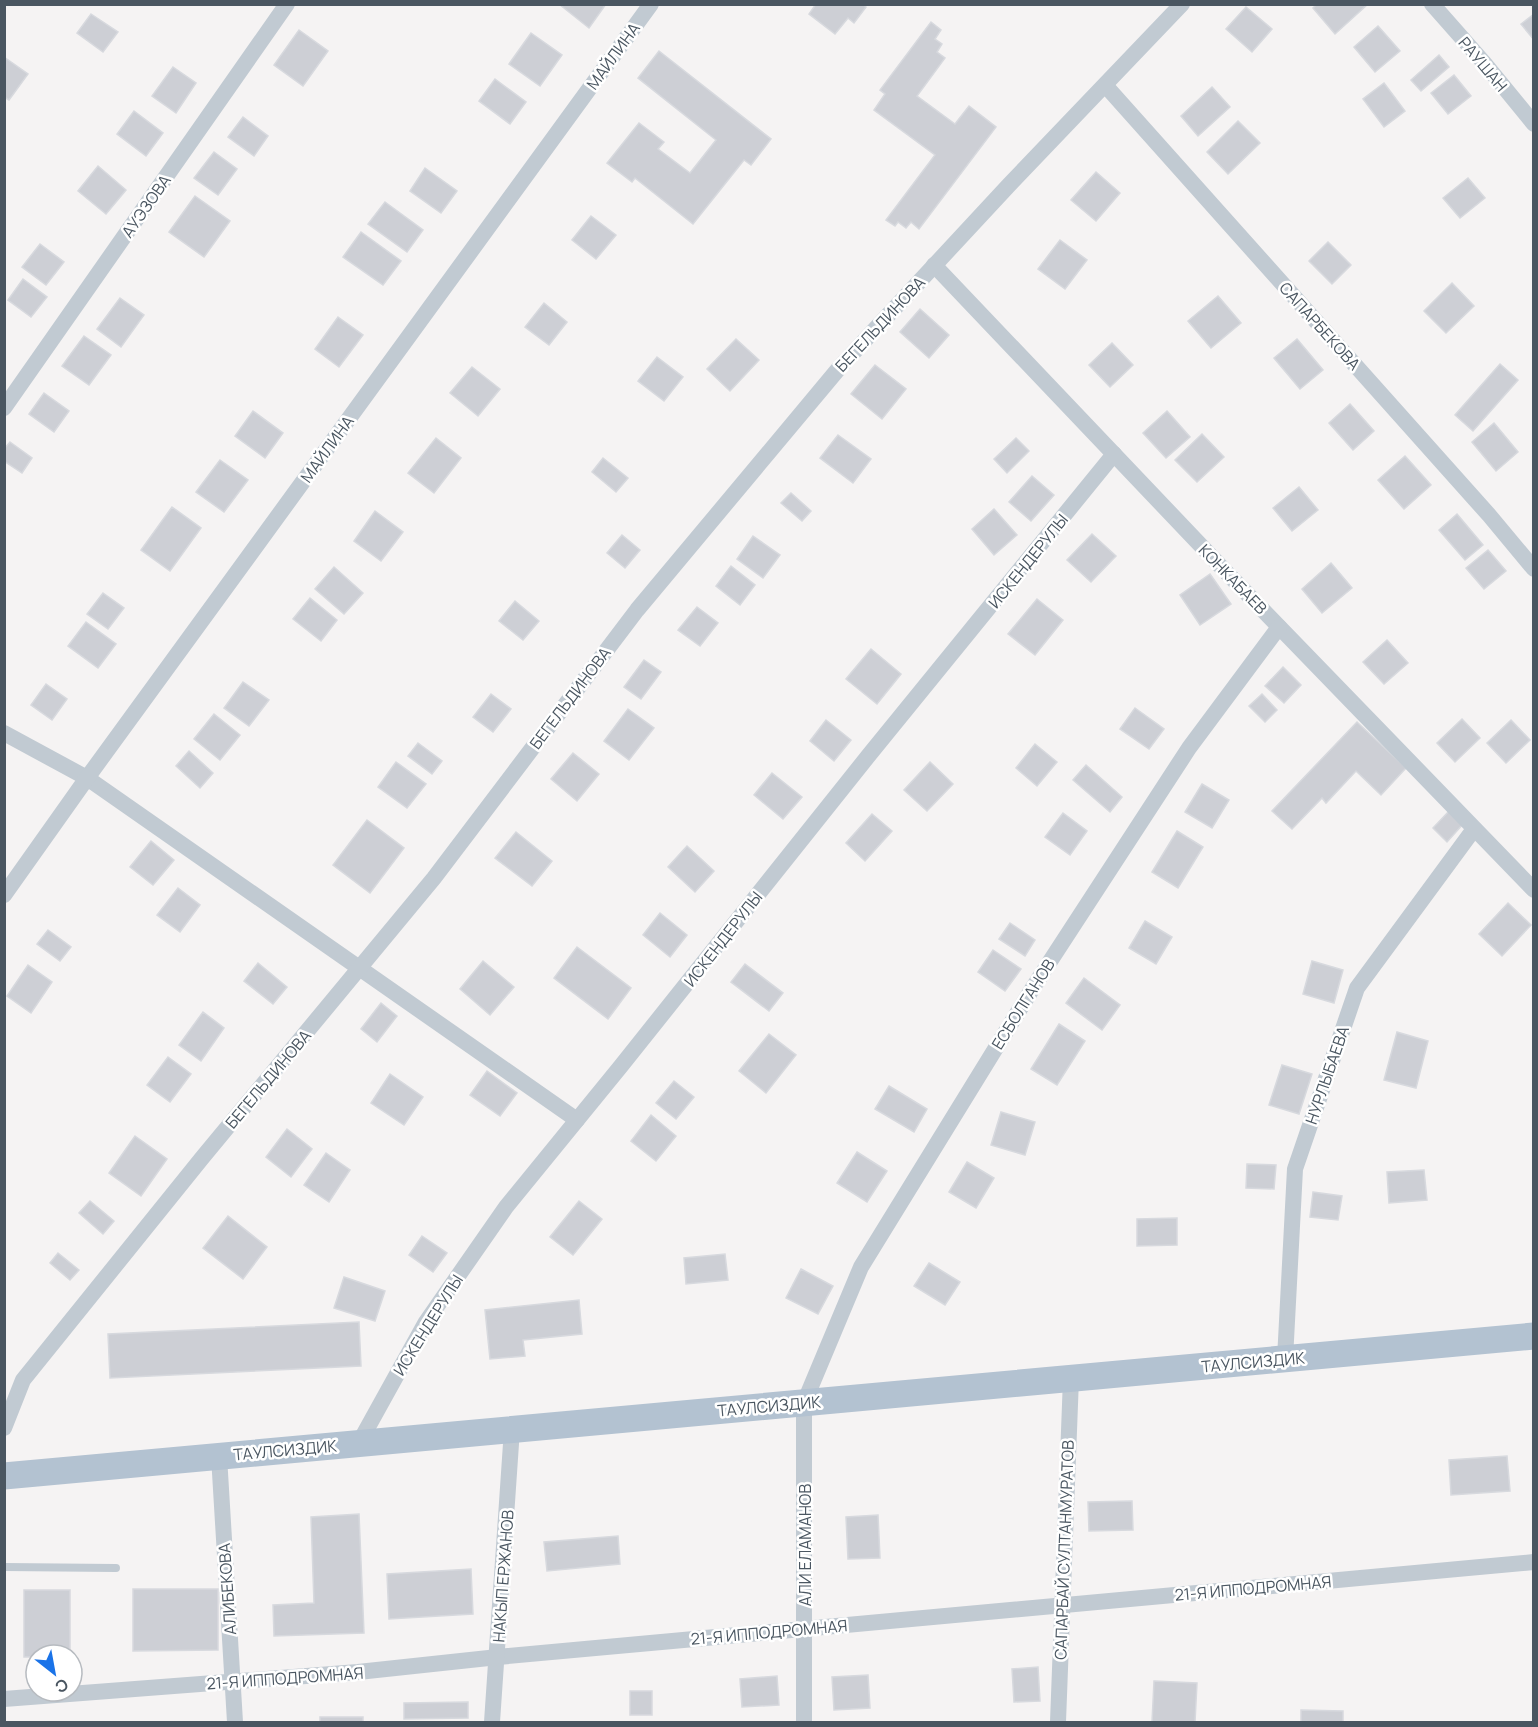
<svg xmlns="http://www.w3.org/2000/svg" width="1538" height="1727" viewBox="0 0 1538 1727" font-family="Manrope,sans-serif">
<rect width="100%" height="100%" fill="#f5f3f3"/>
<g fill="#cdcfd5" stroke="#d7d9de" stroke-width="1.5">
<polygon points="559,4 606,4 589,28"/>
<polygon points="816,4 863,4 866,7 854,23 848,18 835,34 809,14"/>
<polygon points="1317,4 1368,4 1335,34 1313,8"/>
<polygon points="1246,7 1272,29 1252,52 1226,29"/>
<polygon points="91,14 118,32 103,52 77,33"/>
<polygon points="1534,14 1534,40 1521,24"/>
<polygon points="931,22 941,30 935,39 942,44 937,52 945,58 917,96 955,124 969,106 996,127 919,229 911,222 906,228 898,222 895,226 886,220 935,155 874,110 885,94 880,90"/>
<polygon points="1378,26 1400,51 1375,72 1354,47"/>
<polygon points="299,30 328,51 303,86 274,65"/>
<polygon points="531,33 562,55 540,86 509,64"/>
<polygon points="659,51 771,139 751,165 744,160 693,224 635,178 632,182 607,163 639,123 664,142 658,149 690,173 716,140 638,78"/>
<polygon points="1439,55 1449,67 1421,91 1411,80"/>
<polygon points="4,57 28,74 9,100 4,97"/>
<polygon points="173,67 196,83 176,113 152,96"/>
<polygon points="1454,75 1471,96 1448,114 1431,93"/>
<polygon points="495,79 526,102 510,124 479,101"/>
<polygon points="1384,83 1405,111 1384,127 1363,99"/>
<polygon points="1212,87 1230,107 1198,136 1181,116"/>
<polygon points="134,111 163,133 146,156 117,134"/>
<polygon points="243,117 268,136 254,156 228,137"/>
<polygon points="1238,121 1260,143 1228,174 1207,152"/>
<polygon points="214,152 237,169 218,195 194,178"/>
<polygon points="98,166 126,190 106,214 78,191"/>
<polygon points="425,168 457,191 441,213 410,191"/>
<polygon points="1096,172 1120,193 1096,221 1071,200"/>
<polygon points="1468,178 1485,198 1460,218 1443,198"/>
<polygon points="195,196 230,221 204,257 169,232"/>
<polygon points="385,202 423,230 407,252 368,224"/>
<polygon points="591,216 616,235 596,259 572,240"/>
<polygon points="361,232 401,261 383,285 343,257"/>
<polygon points="1060,240 1087,260 1065,289 1038,269"/>
<polygon points="1328,242 1351,265 1332,284 1309,261"/>
<polygon points="40,244 64,262 46,285 22,267"/>
<polygon points="23,279 47,297 31,317 8,300"/>
<polygon points="1452,283 1474,306 1446,333 1424,311"/>
<polygon points="1218,296 1241,323 1211,348 1188,321"/>
<polygon points="120,298 144,315 121,347 97,329"/>
<polygon points="544,303 567,322 549,345 525,327"/>
<polygon points="920,309 949,335 929,358 900,332"/>
<polygon points="338,317 363,335 339,367 315,349"/>
<polygon points="84,336 111,355 89,385 62,366"/>
<polygon points="736,339 759,360 730,391 707,369"/>
<polygon points="1297,339 1323,370 1300,389 1274,358"/>
<polygon points="1112,343 1133,365 1110,387 1089,365"/>
<polygon points="657,357 683,377 664,401 638,381"/>
<polygon points="1500,364 1518,380 1473,431 1455,415"/>
<polygon points="875,365 906,389 882,419 851,394"/>
<polygon points="472,367 500,389 478,416 450,393"/>
<polygon points="44,393 69,411 54,432 29,414"/>
<polygon points="1350,404 1374,431 1353,450 1329,423"/>
<polygon points="253,411 283,433 265,458 235,436"/>
<polygon points="1167,411 1190,437 1166,458 1143,433"/>
<polygon points="1494,423 1518,452 1496,471 1472,442"/>
<polygon points="1202,434 1224,457 1197,482 1175,460"/>
<polygon points="838,435 871,459 853,483 820,458"/>
<polygon points="436,438 461,458 434,493 408,473"/>
<polygon points="1016,438 1029,451 1007,473 994,459"/>
<polygon points="10,442 32,458 22,473 4,461 4,449"/>
<polygon points="1405,456 1431,485 1404,509 1378,480"/>
<polygon points="603,458 628,478 616,492 592,472"/>
<polygon points="220,460 248,480 224,512 196,492"/>
<polygon points="1032,476 1054,495 1031,521 1009,502"/>
<polygon points="1299,487 1318,510 1292,531 1273,508"/>
<polygon points="791,493 811,511 802,521 781,503"/>
<polygon points="172,507 201,528 170,571 141,550"/>
<polygon points="994,509 1017,535 994,555 972,529"/>
<polygon points="375,511 403,532 381,561 354,541"/>
<polygon points="1457,514 1483,545 1465,560 1439,530"/>
<polygon points="1092,534 1116,556 1091,582 1067,560"/>
<polygon points="622,535 640,550 625,568 607,553"/>
<polygon points="753,536 780,555 763,578 737,559"/>
<polygon points="1488,550 1506,571 1484,589 1466,568"/>
<polygon points="1331,563 1352,588 1322,613 1302,589"/>
<polygon points="731,566 755,585 740,605 716,586"/>
<polygon points="334,567 363,593 344,614 315,589"/>
<polygon points="1210,574 1231,604 1200,625 1180,595"/>
<polygon points="103,593 124,608 108,629 87,614"/>
<polygon points="310,598 337,620 321,641 293,619"/>
<polygon points="1037,599 1063,620 1035,655 1008,634"/>
<polygon points="515,601 539,621 523,640 499,621"/>
<polygon points="697,607 718,623 700,646 678,630"/>
<polygon points="86,622 116,644 98,668 68,646"/>
<polygon points="1387,640 1408,663 1384,684 1363,662"/>
<polygon points="871,649 901,674 877,704 846,679"/>
<polygon points="644,660 661,672 641,699 624,687"/>
<polygon points="1283,667 1301,685 1284,703 1265,686"/>
<polygon points="243,682 269,700 249,726 224,708"/>
<polygon points="46,684 67,699 52,720 31,705"/>
<polygon points="491,694 511,709 493,732 473,717"/>
<polygon points="1262,694 1277,710 1265,722 1249,706"/>
<polygon points="1135,708 1164,729 1149,749 1120,729"/>
<polygon points="628,709 654,728 629,760 604,741"/>
<polygon points="214,714 240,735 220,760 194,739"/>
<polygon points="1462,719 1480,738 1455,762 1437,743"/>
<polygon points="826,720 851,740 834,761 810,741"/>
<polygon points="1511,720 1530,740 1506,763 1487,743"/>
<polygon points="1357,722 1406,768 1381,795 1356,771 1326,803 1322,798 1292,829 1272,811"/>
<polygon points="418,743 442,761 432,774 408,756"/>
<polygon points="1035,744 1057,762 1037,786 1016,768"/>
<polygon points="189,751 213,773 200,788 176,766"/>
<polygon points="573,753 599,774 577,801 551,779"/>
<polygon points="396,762 426,784 407,808 378,787"/>
<polygon points="930,762 953,784 927,811 904,790"/>
<polygon points="1086,765 1122,797 1110,812 1073,780"/>
<polygon points="772,773 802,797 783,819 754,795"/>
<polygon points="1202,784 1229,800 1212,828 1185,812"/>
<polygon points="1450,810 1464,823 1447,842 1433,828"/>
<polygon points="1063,813 1087,831 1070,855 1045,837"/>
<polygon points="872,814 892,831 865,861 846,843"/>
<polygon points="367,820 404,848 370,893 333,865"/>
<polygon points="1177,831 1203,847 1178,888 1152,872"/>
<polygon points="516,832 552,861 532,886 495,858"/>
<polygon points="151,841 174,860 153,885 130,867"/>
<polygon points="687,846 714,871 695,892 668,867"/>
<polygon points="178,888 200,905 180,932 157,915"/>
<polygon points="1508,903 1531,925 1502,956 1479,934"/>
<polygon points="660,913 687,935 670,957 643,935"/>
<polygon points="1145,921 1172,937 1156,964 1129,948"/>
<polygon points="1010,923 1035,940 1025,956 999,939"/>
<polygon points="48,930 71,947 60,961 37,944"/>
<polygon points="577,947 631,988 608,1019 554,978"/>
<polygon points="993,950 1021,969 1005,991 978,972"/>
<polygon points="483,961 514,987 490,1015 460,989"/>
<polygon points="1312,961 1343,970 1334,1003 1303,994"/>
<polygon points="258,963 287,987 273,1004 244,981"/>
<polygon points="745,964 783,993 769,1011 731,982"/>
<polygon points="28,965 52,982 31,1013 7,996"/>
<polygon points="1084,978 1120,1005 1102,1030 1066,1003"/>
<polygon points="381,1003 397,1016 377,1042 361,1029"/>
<polygon points="203,1012 224,1028 201,1061 179,1045"/>
<polygon points="1059,1024 1085,1041 1057,1085 1031,1069"/>
<polygon points="1397,1032 1428,1041 1416,1088 1384,1080"/>
<polygon points="769,1034 796,1055 766,1093 739,1071"/>
<polygon points="168,1057 191,1074 170,1102 147,1085"/>
<polygon points="1282,1065 1312,1074 1299,1114 1269,1105"/>
<polygon points="487,1071 517,1093 500,1116 470,1095"/>
<polygon points="390,1074 423,1097 404,1125 371,1103"/>
<polygon points="674,1081 694,1097 676,1119 656,1103"/>
<polygon points="889,1086 927,1109 914,1132 875,1109"/>
<polygon points="1001,1112 1035,1122 1025,1155 991,1145"/>
<polygon points="651,1115 676,1136 656,1161 631,1141"/>
<polygon points="287,1129 312,1149 291,1177 266,1157"/>
<polygon points="135,1136 167,1159 141,1196 109,1173"/>
<polygon points="857,1152 887,1171 867,1202 837,1183"/>
<polygon points="326,1153 350,1170 329,1202 304,1185"/>
<polygon points="967,1162 994,1178 976,1208 949,1192"/>
<polygon points="1247,1164 1276,1165 1274,1189 1246,1188"/>
<polygon points="1424,1170 1427,1200 1389,1203 1387,1172"/>
<polygon points="1313,1192 1342,1196 1338,1220 1310,1217"/>
<polygon points="90,1201 114,1221 103,1234 79,1213"/>
<polygon points="579,1201 602,1219 573,1255 550,1237"/>
<polygon points="228,1216 267,1247 243,1279 203,1248"/>
<polygon points="1177,1218 1177,1245 1137,1246 1137,1219"/>
<polygon points="422,1236 447,1253 433,1272 409,1255"/>
<polygon points="58,1253 79,1270 70,1280 50,1263"/>
<polygon points="725,1254 728,1280 686,1284 684,1258"/>
<polygon points="929,1263 960,1282 945,1305 914,1286"/>
<polygon points="801,1269 833,1286 818,1314 786,1298"/>
<polygon points="344,1277 385,1291 375,1321 334,1308"/>
<polygon points="579,1300 582,1334 523,1340 525,1356 490,1359 485,1310"/>
<polygon points="359,1322 361,1366 110,1378 108,1334"/>
<polygon points="1507,1456 1510,1491 1451,1495 1449,1460"/>
<polygon points="1132,1501 1133,1530 1089,1531 1088,1502"/>
<polygon points="359,1514 364,1633 274,1636 273,1605 314,1603 311,1517"/>
<polygon points="878,1515 880,1558 848,1559 846,1517"/>
<polygon points="618,1536 620,1564 547,1571 544,1542"/>
<polygon points="471,1569 473,1614 389,1619 387,1574"/>
<polygon points="133,1589 218,1589 218,1650 133,1651"/>
<polygon points="24,1590 70,1590 70,1655 36,1655 36,1657 24,1657"/>
<polygon points="1038,1667 1040,1701 1014,1702 1012,1669"/>
<polygon points="868,1675 870,1708 834,1710 832,1677"/>
<polygon points="777,1676 779,1705 742,1707 740,1679"/>
<polygon points="1154,1681 1197,1683 1195,1722 1152,1722"/>
<rect x="630" y="1691" width="22" height="24"/>
<polygon points="468,1702 468,1718 404,1719 404,1703"/>
<polygon points="1301,1710 1343,1711 1343,1722 1301,1722"/>
<rect x="320" y="1717" width="43" height="5"/>
</g>
<g fill="none" stroke-linecap="round" stroke-linejoin="round">
<polyline stroke="#c1cad2" stroke-width="8" points="4,1567 116,1568"/>
<g stroke="#c1cad2" stroke-width="16">
<polyline points="1432,4 1485,64 1534,124"/>
<polyline points="1105,85 1489,515 1534,569"/>
<polyline points="934,265 1227,573 1534,890"/>
<polyline points="4,408 287,4"/>
<polyline points="4,733 87,778 577,1120"/>
<polyline points="4,895 87,778 651,4"/>
<polyline points="1285,1359 1295,1169 1357,988 1474,829"/>
<polyline points="4,1428 23,1380 202,1158 434,878 637,610 840,367 1009,185 1182,4"/>
<polyline points="359,1443 426,1322 506,1207 621,1066 869,755 1114,454"/>
<polyline points="219,1456 235,1722"/>
<polyline points="4,1699 358,1672 498,1657 1534,1562"/>
<polyline points="492,1722 512,1429"/>
<polyline points="804,1722 804,1403 861,1267 1034,986 1189,748 1279,627"/>
<polyline points="1058,1722 1071,1378"/>
</g>
<polyline stroke="#b3c2d1" stroke-width="27" points="4,1476 1534,1336"/>
</g>
<g text-anchor="middle" dominant-baseline="central" stroke-width="5" stroke-linejoin="round" paint-order="stroke">
<g font-size="16" fill="#4a5661" stroke="#fff">
<text transform="translate(613 56) rotate(-54)">МАЙЛИНА</text>
<text transform="translate(1483 64) rotate(50)">РАУШАН</text>
<text transform="translate(146 206) rotate(-55)">АУЭЗОВА</text>
<text transform="translate(880 324) rotate(-47)">БЕГЕЛЬДИНОВА</text>
<text transform="translate(1320 326) rotate(48)">САПАРБЕКОВА</text>
<text transform="translate(327 449) rotate(-54)">МАЙЛИНА</text>
<text transform="translate(1028 561) rotate(-51)">ИСКЕНДЕРУЛЫ</text>
<text transform="translate(1233 579) rotate(46)">КОНКАБАЕВ</text>
<text transform="translate(570 698) rotate(-53)">БЕГЕЛЬДИНОВА</text>
<text transform="translate(723 939) rotate(-52)">ИСКЕНДЕРУЛЫ</text>
<text transform="translate(1023 1004) rotate(-58)">ЕСБОЛГАНОВ</text>
<text transform="translate(1327 1075) rotate(-71)">НУРЛЫБАЕВА</text>
<text transform="translate(268 1079) rotate(-50)">БЕГЕЛЬДИНОВА</text>
<text transform="translate(428 1325) rotate(-58)">ИСКЕНДЕРУЛЫ</text>
<text transform="translate(1253 1362) rotate(-5)">ТАУЛСИЗДИК</text>
<text transform="translate(769 1406) rotate(-5)">ТАУЛСИЗДИК</text>
<text transform="translate(285 1450) rotate(-5)">ТАУЛСИЗДИК</text>
<text transform="translate(805 1545) rotate(-90)">АЛИ ЕЛАМАНОВ</text>
<text transform="translate(1064 1550) rotate(-88)">САПАРБАЙ СУЛТАНМУРАТОВ</text>
<text transform="translate(503 1576) rotate(-86)">НАКЫП ЕРЖАНОВ</text>
<text transform="translate(1253 1588) rotate(-5)">21-Я ИППОДРОМНАЯ</text>
<text transform="translate(227 1589) rotate(-94)">АЛИБЕКОВА</text>
<text transform="translate(769 1632) rotate(-5)">21-Я ИППОДРОМНАЯ</text>
<text transform="translate(285 1678) rotate(-4)">21-Я ИППОДРОМНАЯ</text>
</g>
</g>
<rect width="1538" height="1727" fill="none" stroke="#4a5661" stroke-width="12"/>
<g transform="translate(54 1673) rotate(149)"><circle r="28" fill="#ffffff" stroke="#b7bbc0" stroke-width="1.5"/>
<path d="M0-4.5L10 22L0 15L-10 22Z" fill="#1a73e8"/>
<text y="-9" font-size="16" font-weight="bold" text-anchor="middle" fill="#4a5661">С</text>
</g>
</svg>
